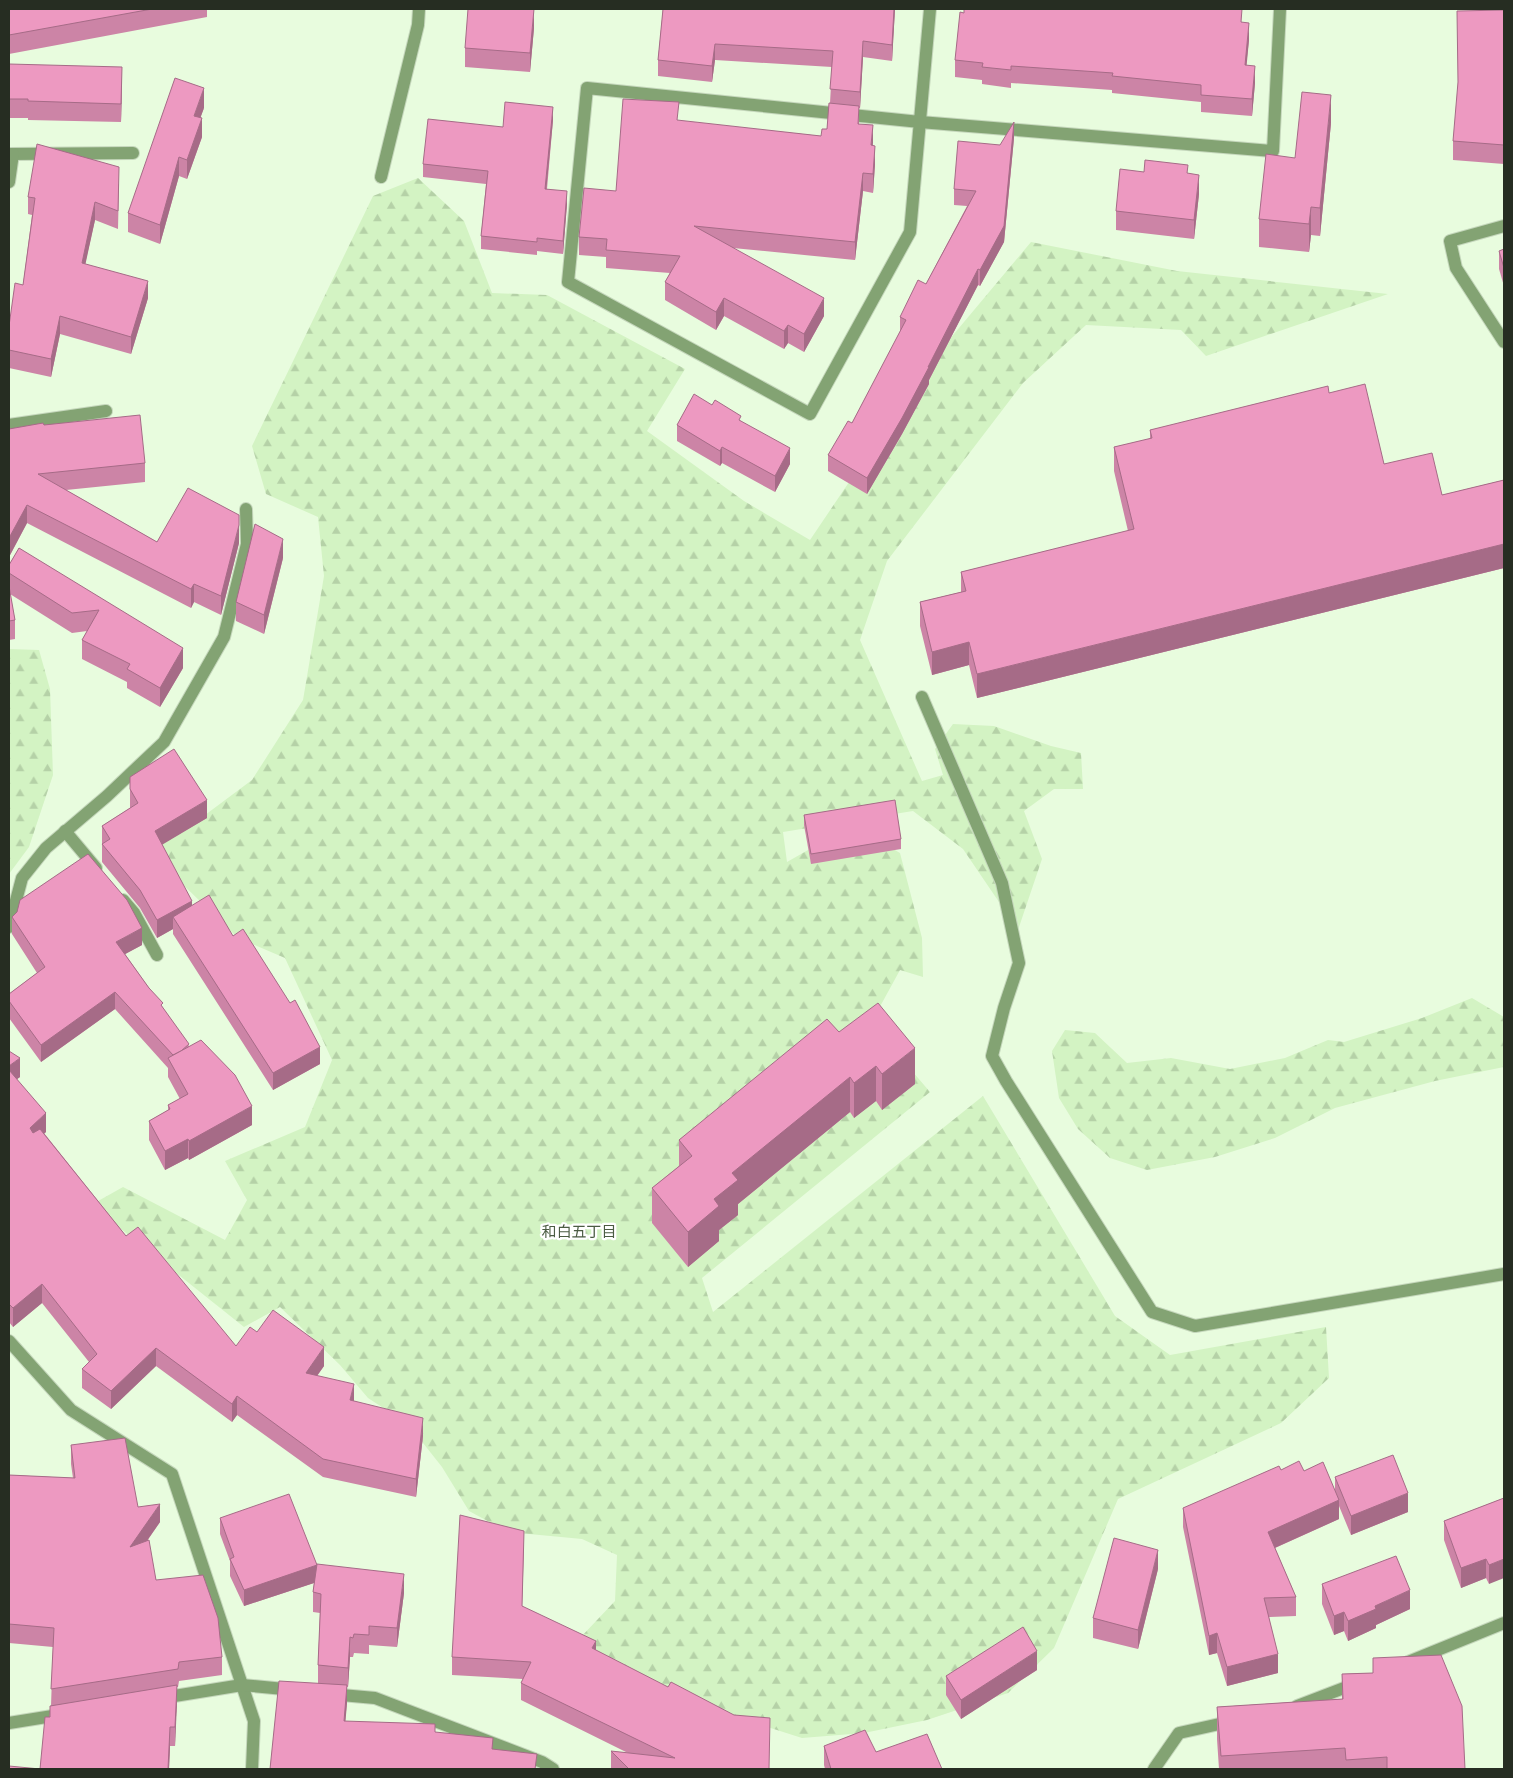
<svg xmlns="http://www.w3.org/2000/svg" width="1513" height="1778" viewBox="0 0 1513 1778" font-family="'Nunito Sans','Noto Sans JP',sans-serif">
<defs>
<pattern id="forest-firs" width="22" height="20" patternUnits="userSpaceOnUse" patternTransform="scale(1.25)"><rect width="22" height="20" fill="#d3f3c3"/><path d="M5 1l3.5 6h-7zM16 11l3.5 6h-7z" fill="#b5d1a7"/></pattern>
</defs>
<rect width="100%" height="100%" fill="#e8fcde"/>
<g fill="url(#forest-firs)">
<polygon points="418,178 464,221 492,293 547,295 685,369 647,431 744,501 810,540 928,365 1031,242 1177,271 1388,294 1206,356 1181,330 1086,325 1023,383 887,561 860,640 922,781 943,775 935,749 953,724 994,726 1051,746 1081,753 1083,789 1054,789 1024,811 1042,859 1018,930 963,849 913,811 783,832 787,862 852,825 900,853 922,938 923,977 900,970 871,1023 930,1092 702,1278 713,1312 983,1096 1115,1316 1170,1355 1326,1327 1329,1378 1281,1423 1118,1499 1054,1648 1008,1693 927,1720 864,1733 802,1738 602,1674 580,1638 615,1601 617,1555 582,1539 508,1532 469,1511 442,1467 408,1424 368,1398 340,1365 280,1307 244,1327 91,1205 123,1187 225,1240 247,1200 225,1161 305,1127 332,1060 285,958 238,938 139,842 201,818 252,780 303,700 324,576 318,517 266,494 252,446 373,196"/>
<polygon points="9,649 39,650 50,689 53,775 29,847 9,874"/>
<polygon points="1472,998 1504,1017 1504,1067 1435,1081 1335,1108 1275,1138 1215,1157 1147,1170 1110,1158 1078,1129 1059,1098 1052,1051 1065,1030 1095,1033 1127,1063 1171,1058 1230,1069 1285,1058 1328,1040 1344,1042 1422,1018"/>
</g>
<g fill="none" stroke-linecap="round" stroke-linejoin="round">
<defs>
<g id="minor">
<polyline points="930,9 910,232 810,414 568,282 587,88 920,122 1273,151 1280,9"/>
<polyline points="9,154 133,153"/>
<polyline points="381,177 418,25 419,9"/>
<polyline points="9,182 13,154"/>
<polyline points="1504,226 1450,241 1456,268 1504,342"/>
<polyline points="9,425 106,411"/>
<polyline points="922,697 1002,883 1019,963 1004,1008 992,1056 1006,1081 1152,1312 1195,1326 1504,1274"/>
<polyline points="65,831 96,868"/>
<polyline points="123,900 134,913 157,955"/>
<polyline points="9,927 22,878 46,848 107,796 164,742 224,637 247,544 246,509"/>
<polyline points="9,1341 71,1410 172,1474 254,1721 252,1769"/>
<polyline points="1408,1662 1504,1623"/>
<polyline points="330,1694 375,1698 542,1762 553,1769"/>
<polyline points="162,1698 242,1685 295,1690"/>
<polyline points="1297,1706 1357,1683"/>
<polyline points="9,1723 65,1714"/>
<polyline points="1154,1769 1179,1733 1233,1721"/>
</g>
</defs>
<use href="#minor" stroke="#c5d7bc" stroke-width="14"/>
<use href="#minor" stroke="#83a373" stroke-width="12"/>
</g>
<g fill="#cc84a6">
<polygon points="9,9 207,9 207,17 9,54"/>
<polygon points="663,9 895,9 892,61 863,57 860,108 859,108 859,124 873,145 875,164 873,193 863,191 855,260 733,248 824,316 804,352 788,343 784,349 724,316 716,330 665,300 665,282 670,273 606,268 606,257 579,255 579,237 616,191 679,121 821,136 827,129 830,103 832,67 715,60 712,82 658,76 658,60"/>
<polygon points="1504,10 1504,164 1453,160 1453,141"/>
<polygon points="1242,22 1249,40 1246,66 1255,83 1252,116 1201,112 1201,102 1112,93 1112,90 1011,83 1011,88 982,84 982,80 955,77 955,60"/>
<polygon points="534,28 530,72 465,67 465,48"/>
<polygon points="9,64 122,86 121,122 28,120 28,118 9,118"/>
<polygon points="204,108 200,118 202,137 187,179 179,176 160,244 128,232 128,213"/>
<polygon points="553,120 547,189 567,204 563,254 537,251 537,255 481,249 481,236 486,184 423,177 423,164 503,127"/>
<polygon points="1331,123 1320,236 1311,235 1309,252 1259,247 1259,219 1295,158"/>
<polygon points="1014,138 1004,242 980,286 978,285 929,380 929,384 902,434 867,494 828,471 828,455 852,423 900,333 900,317 926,284 967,206 954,205 954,189 1000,145"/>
<polygon points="1144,172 1188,174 1199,194 1194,239 1116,230 1116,211"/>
<polygon points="119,184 118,229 95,220 85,264 148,298 131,354 60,334 51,377 9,368 9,326 23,285 32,215 28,214 28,197"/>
<polygon points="1504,249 1504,286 1499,269 1499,251"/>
<polygon points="1329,393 1384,464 1442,495 1504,480 1504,568 977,698 969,665 932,675 920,626 920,602 961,592 961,572 1128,531 1114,471 1114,447 1150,439 1150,430"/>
<polygon points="712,405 741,421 790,464 775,492 722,463 720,466 677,441 677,425"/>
<polygon points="44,425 145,463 145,482 66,490 157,542 239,543 221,615 194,602 191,608 27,523 9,557 9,429"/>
<polygon points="19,548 183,668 160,707 127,688 127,682 82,659 82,640 87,631 72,633 10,594 15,620 15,639 9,640 9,565"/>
<polygon points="283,558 264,634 236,621 236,602"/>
<polygon points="130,777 207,818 162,844 192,905 233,936 320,1064 273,1090 173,934 173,929 157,938 140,908 102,862 102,826 130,808"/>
<polygon points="804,815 901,839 901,849 811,864 804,825"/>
<polygon points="12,917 142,945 125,954 163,1008 189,1046 252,1125 189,1160 188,1158 165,1170 149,1140 149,1121 168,1110 168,1105 180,1099 168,1077 168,1068 115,1009 41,1062 9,1018 9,994 37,973 12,934"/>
<polygon points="839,1032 915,1084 882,1110 876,1101 854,1118 850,1112 738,1204 738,1215 719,1230 719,1241 688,1267 652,1223 652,1188 679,1166 679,1140"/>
<polygon points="9,1051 20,1077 17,1079 46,1132 44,1133 126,1236 236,1346 257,1332 324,1366 317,1376 354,1401 423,1436 416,1497 323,1477 237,1415 232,1422 156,1366 111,1409 82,1388 82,1369 89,1362 42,1303 13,1327 9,1322"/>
<polygon points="71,1445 138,1507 160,1522 147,1541 156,1580 222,1657 222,1675 179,1681 178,1687 177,1687 175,1746 170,1746 169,1769 9,1769 40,1769 51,1706 53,1647 9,1643 9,1475 73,1478 71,1464"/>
<polygon points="1281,1470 1304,1471 1335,1492 1335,1477 1408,1512 1351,1535 1339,1506 1339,1519 1275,1548 1296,1597 1296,1616 1269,1617 1278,1673 1227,1686 1217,1653 1209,1655 1183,1527 1183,1508"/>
<polygon points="1504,1498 1489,1584 1486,1578 1461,1588 1444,1540 1444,1521"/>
<polygon points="220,1518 317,1565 404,1593 397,1647 369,1645 369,1654 354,1653 353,1657 350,1657 348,1687 347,1687 347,1703 345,1721 435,1733 493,1749 537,1769 270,1769 318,1684 318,1665 320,1613 313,1612 313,1592 314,1583 244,1606 230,1576 230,1561 220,1534"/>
<polygon points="524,1549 522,1606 596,1650 769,1769 611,1769 611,1751 628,1753 521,1700 521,1683 523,1679 452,1675 452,1657"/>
<polygon points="1158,1569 1138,1649 1093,1638 1093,1618"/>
<polygon points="1322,1584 1410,1609 1376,1625 1376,1628 1348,1641 1344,1631 1334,1635 1322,1604"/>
<polygon points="1373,1658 1465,1769 1219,1769 1217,1739 1217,1707 1342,1699 1342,1674 1373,1673"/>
<polygon points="1037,1670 961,1719 946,1695 946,1676"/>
<polygon points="824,1746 876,1752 942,1769 825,1769 824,1765"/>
</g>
<g fill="#a66b87">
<polygon points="534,9 534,28 530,72 530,53"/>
<polygon points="894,9 895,9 892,61 892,45"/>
<polygon points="1249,23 1249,40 1245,82 1245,65"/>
<polygon points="863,41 863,57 860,108 860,92"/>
<polygon points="715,44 715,60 712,82 712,66"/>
<polygon points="1255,66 1255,83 1252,116 1252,99"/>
<polygon points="122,67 122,86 121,122 121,104"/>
<polygon points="204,88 204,108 194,135 194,116"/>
<polygon points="1331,95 1331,123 1320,236 1320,208"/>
<polygon points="553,107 553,120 545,202 545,189"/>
<polygon points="202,118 202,137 187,179 187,160"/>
<polygon points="1014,122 1014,138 1004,242 980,286 980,270"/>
<polygon points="873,125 873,143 871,163 871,145"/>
<polygon points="875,146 875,164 873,193 873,174"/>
<polygon points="179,157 179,176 160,244 160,225"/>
<polygon points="863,173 863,191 855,260 855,242"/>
<polygon points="1199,175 1199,194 1194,239 1194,220"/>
<polygon points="567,191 567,204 563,254 563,241"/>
<polygon points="95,202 95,220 82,280 82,263"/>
<polygon points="1311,207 1311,235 1309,252 1309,224"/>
<polygon points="978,269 978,285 929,380 929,384 902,434 867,494 867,478 928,367"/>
<polygon points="148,281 148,298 131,354 131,337"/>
<polygon points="724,298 724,316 716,330 716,312"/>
<polygon points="824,298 824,316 804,352 804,334"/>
<polygon points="60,316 60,334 51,377 51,359"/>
<polygon points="788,325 788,343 784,349 784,331"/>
<polygon points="722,447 722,463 720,466 720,451"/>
<polygon points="790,448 790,464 775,492 775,476"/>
<polygon points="27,505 27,523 9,557 9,538"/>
<polygon points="239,525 239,543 221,615 221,596"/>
<polygon points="283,539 283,558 264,634 264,615"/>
<polygon points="1504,544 1504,568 977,698 977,674"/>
<polygon points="194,584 194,602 191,608 191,589"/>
<polygon points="969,642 969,665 932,675 932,652"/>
<polygon points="183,648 183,668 160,707 160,688"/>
<polygon points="207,800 207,818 155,849 155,831"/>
<polygon points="192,901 192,919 173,917 173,929 157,938 157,920"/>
<polygon points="142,928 142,945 116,959 116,942"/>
<polygon points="115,992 115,1009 41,1062 41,1045"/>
<polygon points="320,1047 320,1064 273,1090 273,1073"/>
<polygon points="915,1048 915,1084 882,1110 882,1074"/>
<polygon points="20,1058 20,1077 9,1085 9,1066"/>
<polygon points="876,1066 876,1101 854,1118 854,1083"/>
<polygon points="850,1077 850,1112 738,1204 738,1215 719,1230 719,1241 688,1267 688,1232 714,1199 732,1173"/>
<polygon points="252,1106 252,1125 189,1160 189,1141"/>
<polygon points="46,1113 46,1132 30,1147 30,1128"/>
<polygon points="188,1139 188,1158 165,1170 165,1151"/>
<polygon points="42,1284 42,1303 13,1327 13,1308"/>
<polygon points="324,1347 324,1366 306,1391 306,1373"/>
<polygon points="156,1348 156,1366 111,1409 111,1391"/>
<polygon points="354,1384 354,1403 350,1400"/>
<polygon points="237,1396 237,1415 232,1422 232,1404"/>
<polygon points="423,1418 423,1436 416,1497 416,1479"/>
<polygon points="1408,1493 1408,1512 1351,1535 1351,1516"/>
<polygon points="1339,1500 1339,1519 1268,1551 1268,1532"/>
<polygon points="160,1504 160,1522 130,1565 130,1547"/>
<polygon points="1158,1550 1158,1569 1138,1649 1138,1630"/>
<polygon points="1486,1559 1486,1578 1461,1588 1461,1568"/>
<polygon points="1504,1559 1504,1578 1489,1584 1489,1565"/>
<polygon points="317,1565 317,1582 244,1606 244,1590"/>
<polygon points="404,1574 404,1593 397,1647 397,1628"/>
<polygon points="1410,1590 1410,1609 1376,1625 1376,1628 1348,1641 1348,1621 1375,1606"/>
<polygon points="1344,1612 1344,1631 1334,1635 1334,1616"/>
<polygon points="1217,1633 1217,1653 1209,1655 1209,1636"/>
<polygon points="350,1637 350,1657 348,1687 348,1668"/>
<polygon points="596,1641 596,1659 592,1648"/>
<polygon points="1037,1651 1037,1670 961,1719 961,1700"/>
<polygon points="1278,1654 1278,1673 1227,1686 1227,1667"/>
<polygon points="177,1685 177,1704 175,1746 175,1727"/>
<polygon points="347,1685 347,1703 344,1739 344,1721"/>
<polygon points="170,1727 170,1746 169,1769 168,1769"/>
</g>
<g fill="#ed99c1" stroke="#a66b87">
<polygon points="9,9 152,9 9,35"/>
<polygon points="468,9 534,9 530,53 465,48"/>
<polygon points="663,9 894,9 892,45 863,41 860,92 830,89 833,51 715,44 712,66 658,60"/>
<polygon points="964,9 1242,9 1241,22 1249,23 1245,65 1255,66 1252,99 1201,95 1201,85 1112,76 1113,73 1011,66 1011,70 982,67 983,63 955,60 960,12 964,13"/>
<polygon points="1504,10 1504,145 1453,141 1458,82 1457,11"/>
<polygon points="9,64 122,67 121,104 28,101 28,99 9,99"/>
<polygon points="175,78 204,88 194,116 202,118 187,160 179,157 160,225 128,213"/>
<polygon points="1302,92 1331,95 1320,208 1311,207 1309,224 1259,219 1266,154 1295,158"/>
<polygon points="623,99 679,102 677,120 821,136 822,129 827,129 829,103 859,106 858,124 873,125 871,145 875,146 873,174 863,173 855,242 694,226 824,298 804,334 788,325 784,331 724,298 716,312 665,282 680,256 606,250 607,239 579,237 584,188 616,191"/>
<polygon points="505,102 553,107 545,189 567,191 563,241 537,238 537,242 481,236 488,171 423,164 428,119 503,127"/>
<polygon points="1014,122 1004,226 980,270 978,269 928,367 929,367 902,418 867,478 828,455 848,421 852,423 906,320 900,317 918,280 926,284 976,191 954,189 958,141 1000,145"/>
<polygon points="37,144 119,167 118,211 95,202 82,263 148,281 131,337 60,316 51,359 9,350 9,326 15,283 23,285 35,198 28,197"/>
<polygon points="1145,160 1188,165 1187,173 1199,175 1194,220 1116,211 1120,169 1144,172"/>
<polygon points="1504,249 1504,268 1499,251"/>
<polygon points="1365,384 1384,464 1432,453 1442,495 1504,480 1504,544 977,674 969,642 932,652 920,602 966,591 961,572 1134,529 1114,447 1152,438 1150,430 1328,386 1329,393"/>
<polygon points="694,394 712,405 715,400 741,416 739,420 790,448 775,476 722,447 720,451 677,425"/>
<polygon points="140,415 145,463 38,474 157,542 188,488 239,515 239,525 221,596 194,584 191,589 27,505 9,538 9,429 43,423 44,425"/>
<polygon points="255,524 283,539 264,615 236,602"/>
<polygon points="19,548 183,648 160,688 127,669 130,664 82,640 99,610 72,613 9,573 9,565"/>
<polygon points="9,586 15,620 9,621"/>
<polygon points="174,749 207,800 155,831 192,901 157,920 140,890 102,844 110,839 102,826 138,803 130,789 130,777"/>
<polygon points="895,800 901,839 811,854 804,815"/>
<polygon points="88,854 127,900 142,928 116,942 149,988 163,1003 161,1005 189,1044 181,1051 173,1055 115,992 41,1045 9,1001 9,994 45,967 12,917 17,912 20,900"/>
<polygon points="209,895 233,936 243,929 290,1003 295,1000 320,1047 273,1073 173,917"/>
<polygon points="878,1003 915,1048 882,1074 876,1066 854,1083 850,1077 732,1173 738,1180 714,1199 719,1206 688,1232 652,1188 692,1156 679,1140 827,1019 839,1032"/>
<polygon points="201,1040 235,1075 252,1106 189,1141 188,1139 165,1151 149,1121 170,1109 168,1105 188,1094 168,1058"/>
<polygon points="9,1051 20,1058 9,1066"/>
<polygon points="9,1070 46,1113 30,1128 33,1133 40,1129 126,1236 138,1227 236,1346 250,1327 257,1332 273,1310 324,1347 306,1373 354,1384 350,1400 423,1418 416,1479 323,1459 237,1396 232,1404 156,1348 111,1391 82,1369 97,1354 42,1284 13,1308 9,1304"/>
<polygon points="125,1438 138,1507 160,1504 130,1547 149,1540 156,1580 203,1575 218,1618 222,1657 179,1662 178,1669 51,1689 54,1628 9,1624 9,1475 75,1478 71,1445"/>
<polygon points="1393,1455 1408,1493 1351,1516 1335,1477"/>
<polygon points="1299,1461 1304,1471 1323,1462 1339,1500 1268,1532 1296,1597 1264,1598 1278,1654 1227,1667 1217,1633 1209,1636 1183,1508 1279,1466 1281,1470"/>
<polygon points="289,1494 317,1565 244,1590 230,1559 234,1557 220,1518"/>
<polygon points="1504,1498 1504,1559 1489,1565 1486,1559 1461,1568 1444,1521"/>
<polygon points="460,1515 524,1531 522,1606 596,1641 592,1648 668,1687 671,1682 734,1715 770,1718 769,1769 629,1769 611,1751 675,1758 521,1683 531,1662 452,1657"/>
<polygon points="1114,1538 1158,1550 1138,1630 1093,1618"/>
<polygon points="1396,1556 1410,1590 1375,1606 1376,1609 1348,1621 1344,1612 1334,1616 1322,1584"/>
<polygon points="317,1564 404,1574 397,1628 369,1626 369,1635 354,1634 353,1638 350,1637 348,1668 318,1665 321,1594 313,1592"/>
<polygon points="1023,1627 1037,1651 961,1700 946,1676"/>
<polygon points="1441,1655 1462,1706 1465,1769 1387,1769 1387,1757 1346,1760 1345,1748 1221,1756 1217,1707 1343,1699 1342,1674 1373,1673 1373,1658"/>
<polygon points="279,1681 347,1685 344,1721 435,1724 435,1732 493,1738 492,1749 537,1754 535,1769 270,1769"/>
<polygon points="177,1685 175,1727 170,1727 168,1769 9,1769 9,1766 40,1769 45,1717 50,1717 50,1706"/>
<polygon points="865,1730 876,1752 927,1734 942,1769 831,1769 824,1746"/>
</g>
<g text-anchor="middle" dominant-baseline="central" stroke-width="4.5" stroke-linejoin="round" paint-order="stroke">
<g font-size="15" fill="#4b5c43" stroke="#fff">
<text x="579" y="1232">和白五丁目</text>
</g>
</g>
<rect width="1513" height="1778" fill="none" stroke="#262d22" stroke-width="20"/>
</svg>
